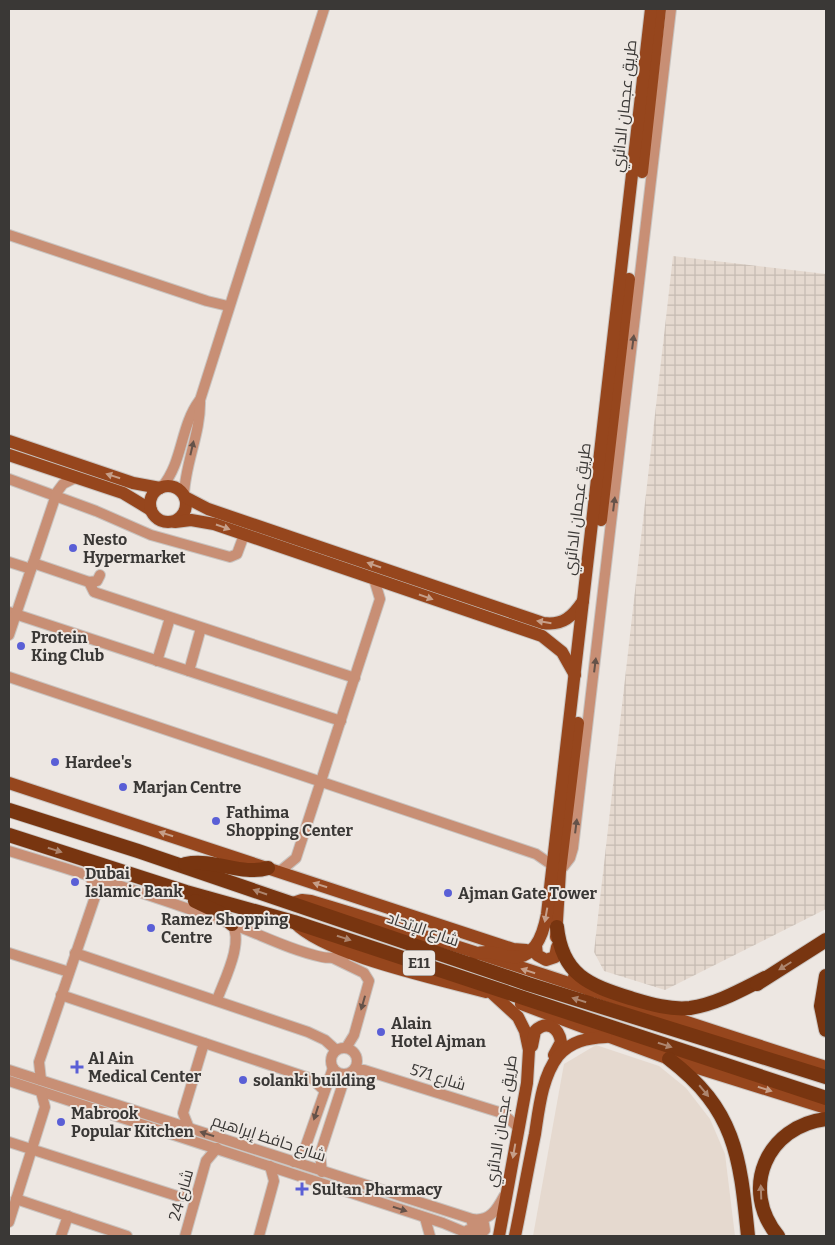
<svg xmlns="http://www.w3.org/2000/svg" width="835" height="1245" viewBox="0 0 835 1245" font-family="Bitter,Cairo,serif">
<defs>
<pattern id="industrial-grid" width="8" height="8" patternUnits="userSpaceOnUse" patternTransform="scale(1.25)"><rect width="8" height="8" fill="#e5d9cf"/><path d="M0 4h8M4 0v8" fill="none" stroke="#c5bbb2"/></pattern>
</defs>
<rect width="100%" height="100%" fill="#ede7e2"/>
<polygon fill="#e5d9cf" points="596,1045 659,1066 686,1088 710,1119 725,1154 735,1236 533,1236 564,1064"/>
<polygon fill="url(#industrial-grid)" points="673,256 826,274 826,909 665,990 604,971 594,952"/>
<g fill="none" stroke-linecap="round" stroke-linejoin="round">
<defs>
<g id="minor">
<polyline points="9,235 207,301 228,306"/>
<polyline points="9,479 96,511 151,535 230,557 237,554 244,535"/>
<path d="M162 487C183 462 180 427 199 401"/>
<path d="M184 495C185 463 201 433 200 400L324 9"/>
<polyline points="9,562 31,569"/>
<polyline points="33,563 89,582 97,581 100,575"/>
<polyline points="89,582 94,592 355,678"/>
<polyline points="9,612 341,721"/>
<polyline points="9,635 57,492 63,484 75,478"/>
<polyline points="157,661 170,618"/>
<polyline points="189,671 201,628"/>
<polyline points="9,677 536,854 552,865"/>
<path d="M9 851C83 873 156 897 229 923 260 934 289 950 322 957 332 959 342 957 352 953"/>
<polyline points="560,871 570,858 573,848 671,9"/>
<polyline points="279,872 296,858 380,599 374,579"/>
<polyline points="9,953 69,972"/>
<polyline points="75,953 308,1032 325,1040 336,1050"/>
<polyline points="333,958 364,973 369,981 354,1035 346,1048"/>
<polyline points="61,995 312,1079 324,1090"/>
<path d="M217 1000C224 980 244 943 232 924"/>
<circle cx="344" cy="1061" r="13"/>
<path d="M9 1070 472 1219C490 1222 497 1209 504 1196"/>
<polyline points="354,1070 364,1070 502,1113 519,1128"/>
<polyline points="41,1080 39,1062 95,897 93,883 89,875"/>
<polyline points="9,1081 443,1223 474,1236"/>
<polyline points="189,1128 183,1113 204,1043"/>
<polyline points="9,1142 177,1196 195,1196"/>
<polyline points="294,1162 305,1148 333,1068"/>
<polyline points="322,1172 320,1154 346,1074"/>
<polyline points="16,1199 127,1236"/>
<polyline points="425,1218 430,1236"/>
<polyline points="9,1222 45,1107 41,1092"/>
<polyline points="468,1230 481,1234 485,1230 484,1224 472,1223"/>
<polyline points="61,1236 68,1216"/>
<polyline points="185,1236 206,1161 217,1148"/>
<polyline points="259,1236 274,1181 270,1166"/>
</g>
<g id="major">
<polyline points="642,172 660,9"/>
<polyline points="9,441 133,483 160,488"/>
<polyline points="9,455 123,493 151,510"/>
<circle cx="168" cy="504" r="18"/>
<path d="M185 497 208 509 543 623C563 626 573 616 583 601"/>
<polyline points="601,520 629,279"/>
<polyline points="175,522 191,520 214,524 542,636 562,652 575,675"/>
<polyline points="9,783 513,949 526,950"/>
<path d="M293 903 302 900 311 901C484 952 654 1013 826 1067"/>
<path d="M295 923C325 955 439 979 486 992"/>
<polyline points="556,937 560,871 578,723"/>
<polyline points="536,946 537,955 546,960 555,957 557,947"/>
<path d="M475 954C486 950 495 953 506 956 534 963 543 935 547 914L651 9"/>
<polyline points="574,977 591,992"/>
<polyline points="493,994 518,1017 525,1031 529,1050 527,1083 499,1236"/>
<polyline points="521,1004 669,1059 826,1108"/>
<path d="M532 1046 535 1031C547 1019 559 1028 561 1042L554 1055"/>
<path d="M515 1236C522 1202 528 1168 535 1134 539 1108 542 1077 558 1056 571 1041 587 1038 606 1037"/>
</g>
<g id="highway">
<polyline points="9,810 138,851 528,984 826,1077"/>
<polyline points="9,835 186,892 294,922 826,1098"/>
<path d="M185 864C215 858 241 876 268 868"/>
<polyline points="195,901 220,913 232,924"/>
<path d="M557 927C562 975 589 985 630 998 650 1004 669 1010 690 1008 717 1004 741 990 765 978"/>
<polyline points="826,976 821,1006 826,1030"/>
<polyline points="757,984 826,940"/>
<path d="M669 1059C736 1110 740 1157 748 1236"/>
<path d="M778 1236C739 1189 767 1126 826 1119"/>
</g>
</defs>
<use href="#minor" stroke="#c9c4c0" stroke-width="12"/>
<use href="#major" stroke="#c9c4c0" stroke-width="14"/>
<use href="#highway" stroke="#c9c4c0" stroke-width="16"/>
<use href="#minor" stroke="#c88f75" stroke-width="10"/>
<use href="#major" stroke="#96461d" stroke-width="12"/>
<use href="#highway" stroke="#783510" stroke-width="14"/>
</g>
<defs><path id="oneway-solid" d="M-6-.8H1V-3.2L6.5 0L1 3.2V.8H-6Z" transform="scale(1.25)"/></defs>
<g fill="#655249">
<use href="#oneway-solid" transform="translate(633 342) rotate(-83)"/>
<use href="#oneway-solid" transform="translate(192 448) rotate(-77)"/>
<use href="#oneway-solid" transform="translate(614 504) rotate(-83)"/>
<use href="#oneway-solid" transform="translate(595 665) rotate(-83)"/>
<use href="#oneway-solid" transform="translate(576 826) rotate(-83)"/>
<use href="#oneway-solid" transform="translate(363 1003) rotate(106)"/>
<use href="#oneway-solid" transform="translate(316 1113) rotate(108)"/>
<use href="#oneway-solid" transform="translate(207 1134) rotate(-162)"/>
<use href="#oneway-solid" transform="translate(400 1209) rotate(18)"/>
</g>
<g fill="#c69f89">
<use href="#oneway-solid" transform="translate(113 476) rotate(-162)"/>
<use href="#oneway-solid" transform="translate(223 527) rotate(19)"/>
<use href="#oneway-solid" transform="translate(374 565) rotate(-161)"/>
<use href="#oneway-solid" transform="translate(426 597) rotate(19)"/>
<use href="#oneway-solid" transform="translate(544 622) rotate(-171)"/>
<use href="#oneway-solid" transform="translate(166 834) rotate(-162)"/>
<use href="#oneway-solid" transform="translate(320 885) rotate(-162)"/>
<use href="#oneway-solid" transform="translate(546 915) rotate(100)"/>
<use href="#oneway-solid" transform="translate(528 971) rotate(-162)"/>
<use href="#oneway-solid" transform="translate(765 1089) rotate(17)"/>
<use href="#oneway-solid" transform="translate(514 1151) rotate(100)"/>
</g>
<g fill="#ad856e">
<use href="#oneway-solid" transform="translate(55 850) rotate(17)"/>
<use href="#oneway-solid" transform="translate(260 892) rotate(-161)"/>
<use href="#oneway-solid" transform="translate(344 938) rotate(18)"/>
<use href="#oneway-solid" transform="translate(785 966) rotate(148)"/>
<use href="#oneway-solid" transform="translate(579 1000) rotate(-163)"/>
<use href="#oneway-solid" transform="translate(665 1045) rotate(18)"/>
<use href="#oneway-solid" transform="translate(704 1091) rotate(50)"/>
<use href="#oneway-solid" transform="translate(761 1192) rotate(-92)"/>
</g>
<g fill="#5a5fd6" stroke="#ede7e2" stroke-width="2">
<circle cx="73" cy="548" r="5"/>
<circle cx="21" cy="646" r="5"/>
<circle cx="55" cy="762" r="5"/>
<circle cx="123" cy="787" r="5"/>
<circle cx="216" cy="821" r="5"/>
<circle cx="75" cy="882" r="5"/>
<circle cx="448" cy="893" r="5"/>
<circle cx="151" cy="928" r="5"/>
<circle cx="381" cy="1032" r="5"/>
<path d="M74.5 1059.5h5v5h5v5h-5v5h-5v-5h-5v-5h5z"/>
<circle cx="243" cy="1080" r="5"/>
<circle cx="61" cy="1122" r="5"/>
<path d="M299.5 1181.5h5v5h5v5h-5v5h-5v-5h-5v-5h5z"/>
</g>
<g text-anchor="middle" dominant-baseline="central" stroke-width="4" stroke-linejoin="round" paint-order="stroke">
<rect fill="#ede7e2" stroke="#706c6a" stroke-width="1" x="403" y="950.5" width="32" height="25" rx="4"/>
<g font-size="15" font-weight="bold" fill="#3a3836">
<text x="419" y="963">E11</text>
</g>
<g font-size="16" fill="#3a3836" stroke="#ede7e2">
<text transform="translate(624 106) rotate(-84)">طريق عجمان الدائري</text>
<text transform="translate(577 509) rotate(-83)">طريق عجمان الدائري</text>
<text transform="translate(423 929) rotate(19)">شارع الإتحاد</text>
<text transform="translate(438 1077) rotate(17)">شارع 571</text>
<text transform="translate(501 1121) rotate(-81)">طريق عجمان الدائري</text>
<text transform="translate(269 1138) rotate(18)">شارع حافظ إبراهيم</text>
<text transform="translate(181 1195) rotate(-74)">شارع 24</text>
</g>
<g font-size="16" font-weight="bold" fill="#3a3836" stroke="#ede7e2" text-anchor="start">
<text x="83" y="539">Nesto<tspan x="83" dy="18">Hypermarket</tspan></text>
<text x="31" y="637">Protein<tspan x="31" dy="18">King Club</tspan></text>
<text x="65" y="762">Hardee's</text>
<text x="133" y="787">Marjan Centre</text>
<text x="226" y="812">Fathima<tspan x="226" dy="18">Shopping Center</tspan></text>
<text x="85" y="873">Dubai<tspan x="85" dy="18">Islamic Bank</tspan></text>
<text x="458" y="893">Ajman Gate Tower</text>
<text x="161" y="919">Ramez Shopping<tspan x="161" dy="18">Centre</tspan></text>
<text x="391" y="1023">Alain<tspan x="391" dy="18">Hotel Ajman</tspan></text>
<text x="88" y="1058">Al Ain<tspan x="88" dy="18">Medical Center</tspan></text>
<text x="253" y="1080">solanki building</text>
<text x="71" y="1113">Mabrook<tspan x="71" dy="18">Popular Kitchen</tspan></text>
<text x="312" y="1189">Sultan Pharmacy</text>
</g>
</g>
<rect width="835" height="1245" fill="none" stroke="#3a3836" stroke-width="20"/>
</svg>
